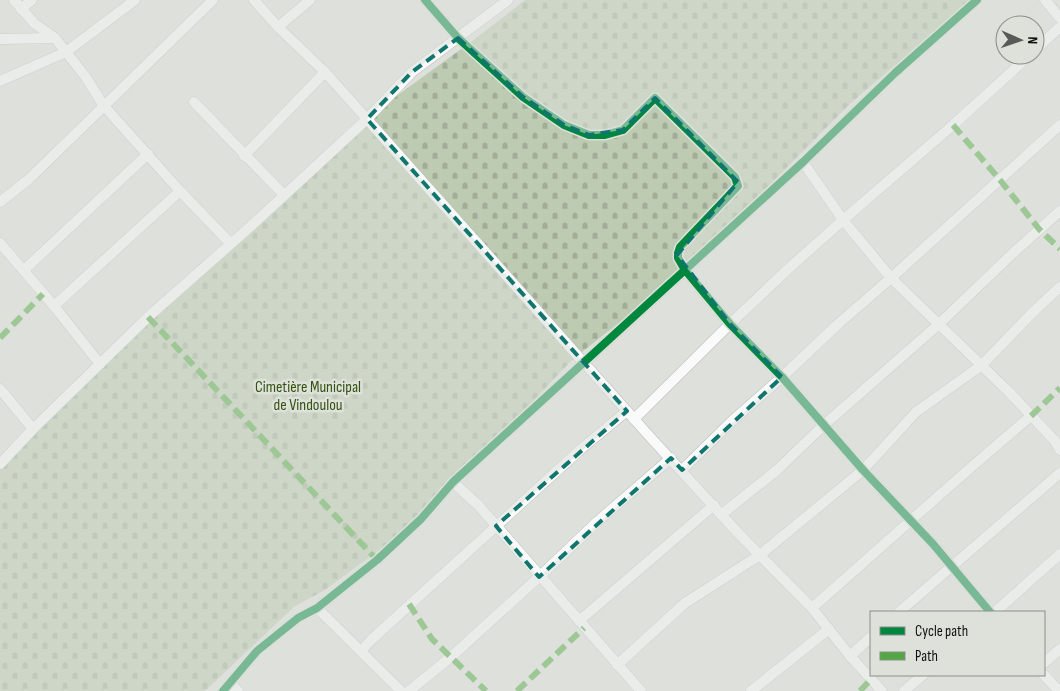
<svg xmlns="http://www.w3.org/2000/svg" width="1060" height="691" viewBox="0 0 1060 691" font-family="'Sofia Sans Condensed',sans-serif">
<defs>
<pattern id="cemetery-stones" width="16" height="16" patternUnits="userSpaceOnUse" patternTransform="scale(1.25)"><rect width="16" height="16" fill="#bdcbb2"/><path d="M2 7V4a2 2 0 0 1 4 0v3zM10 15v-3a2 2 0 0 1 4 0v3z" fill="#a1ad98"/></pattern>
</defs>
<rect width="100%" height="100%" fill="#dde0db"/>
<polygon fill="url(#cemetery-stones)" points="525,0 971,0 851,103 685,270 572,360 421,519 325,590 295,606 205,691 0,691 0,465 148,317 373,113 475,39"/>
<g fill="none" stroke-linecap="round" stroke-linejoin="round">
<defs>
<g id="street">
<polyline points="14,0 34,23 55,38 85,76 104,106 180,191 230,243"/>
<polyline points="254,0 278,27 325,72 651,438 739,534 812,608 850,656 882,691"/>
<polyline points="425,0 458,38 523,97 564,125 589,135 605,135 623,130 655,98 735,177 738,186 680,247 678,253 678,258 685,270 730,324 782,377 863,470 933,544 990,612"/>
<polyline points="1045,0 1060,18"/>
<polyline points="21,9 32,0"/>
<polyline points="278,27 310,0"/>
<polyline points="0,39 55,38"/>
<polyline points="1035,50 1060,27"/>
<polyline points="0,81 66,52 135,0"/>
<polyline points="194,102 284,195"/>
<polyline points="244,156 325,72"/>
<polyline points="803,162 843,220 891,278 1010,393 1055,441 1060,450"/>
<polyline points="0,202 29,179 213,0"/>
<polyline points="0,243 54,306 100,364"/>
<polyline points="24,270 148,154"/>
<polyline points="54,306 180,191"/>
<polyline points="0,389 33,429"/>
<polyline points="634,419 730,324 787,270 843,220 953,125 1030,55"/>
<polyline points="0,464 33,429 148,317 251,226 367,119 412,72 508,0"/>
<polyline points="682,470 732,421 782,377 837,325 891,278 1060,125"/>
<polyline points="453,482 479,506 641,691"/>
<polyline points="722,514 777,470 825,424 939,324 1012,254 1060,211"/>
<polyline points="317,608 401,691"/>
<path d="M812 608C885 544 957 478 1031 416"/>
<polyline points="899,612 1060,473"/>
<polyline points="995,612 1060,554"/>
<polyline points="579,621 714,505"/>
<polyline points="361,651 371,640 581,449 627,411"/>
<polyline points="850,656 871,637"/>
<polyline points="1044,663 1060,649"/>
<polyline points="617,665 685,603 760,555 863,470 916,412 982,365 1032,313 1060,287"/>
<polyline points="1044,675 1059,691"/>
<polyline points="230,683 238,691"/>
<polyline points="223,691 257,651 298,618 317,608 377,560 421,519 453,482 803,162 895,73 977,0"/>
<polyline points="409,691 451,657 539,577 598,521 671,458"/>
<polyline points="751,691 829,629"/>
<polyline points="904,691 923,675"/>
</g>
</defs>
<use href="#street" stroke="#bcbebb" stroke-width="11"/>
<use href="#street" stroke="#fafafa" stroke-width="10"/>
<g stroke="#51a842" stroke-width="6" stroke-dasharray="12 6" stroke-linecap="butt">
<polyline points="953,125 1000,180 1039,229 1060,249"/>
<polyline points="148,317 377,560"/>
<polyline points="0,338 43,294"/>
<polyline points="1031,416 1060,388"/>
<polyline points="409,604 432,639 486,691"/>
<polyline points="517,691 584,628"/>
<polyline points="860,691 871,679"/>
</g>
<defs>
<g id="cycleway">
<polyline points="425,0 458,38 523,97 564,125 589,135 605,135 623,130 655,98 735,177 738,186 680,247 678,253 678,258 685,270 730,324 782,377 863,470 933,544 990,612"/>
<polyline points="223,691 257,651 298,618 317,608 377,560 421,519 453,482 803,162 895,73 977,0"/>
</g>
</defs>
<use href="#cycleway" stroke="#dde1da" stroke-width="11"/>
<use href="#cycleway" stroke="#00873e" stroke-width="8"/>
</g>
<path d="M0 0H1060V691H0ZM458 38 523 97 564 125 589 135 623 130 655 98 738 182 677 255 730 324 782 377 682 470 671 458 539 577 496 526 627 411 367 119 412 72Z" fill="#dde0db" fill-opacity=".55" fill-rule="evenodd"/>
<path fill="none" stroke="#0f766e" stroke-width="4" stroke-dasharray="10 6" stroke-linejoin="round" d="M458 38 523 97 564 125 589 135 623 130 655 98 738 182 677 255 730 324 782 377 682 470 671 458 539 577 496 526 627 411 367 119 412 72Z"/>
<g text-anchor="middle" dominant-baseline="central" stroke-width="5" stroke-linejoin="round" paint-order="stroke">
<g font-size="16" fill="#345310" stroke="#dde1da">
<text x="308" y="387">Cimetière Municipal<tspan x="308" dy="18">de Vindoulou</tspan></text>
</g>
</g>
<rect x="870" y="611" width="175" height="65" fill="#dde1da" stroke="#8b8e89"/>
<rect x="880" y="627" width="25" height="8" fill="#00873e" stroke="#8b8e89"/>
<text x="915" y="636" font-size="15" fill="#111210">Cycle path</text>
<rect x="880" y="652" width="25" height="8" fill="#51a842" stroke="#8b8e89"/>
<text x="915" y="661" font-size="15" fill="#111210">Path</text>
<g transform="translate(1020 40) rotate(92)"><circle r="24" fill="#dde1da" stroke="#8b8e89"/>
<path d="M0-4L9 19L0 12L-9 19Z" fill="#585a57"/>
<text y="-8" font-size="14" font-weight="bold" text-anchor="middle" fill="#111210">N</text>
</g>
</svg>
